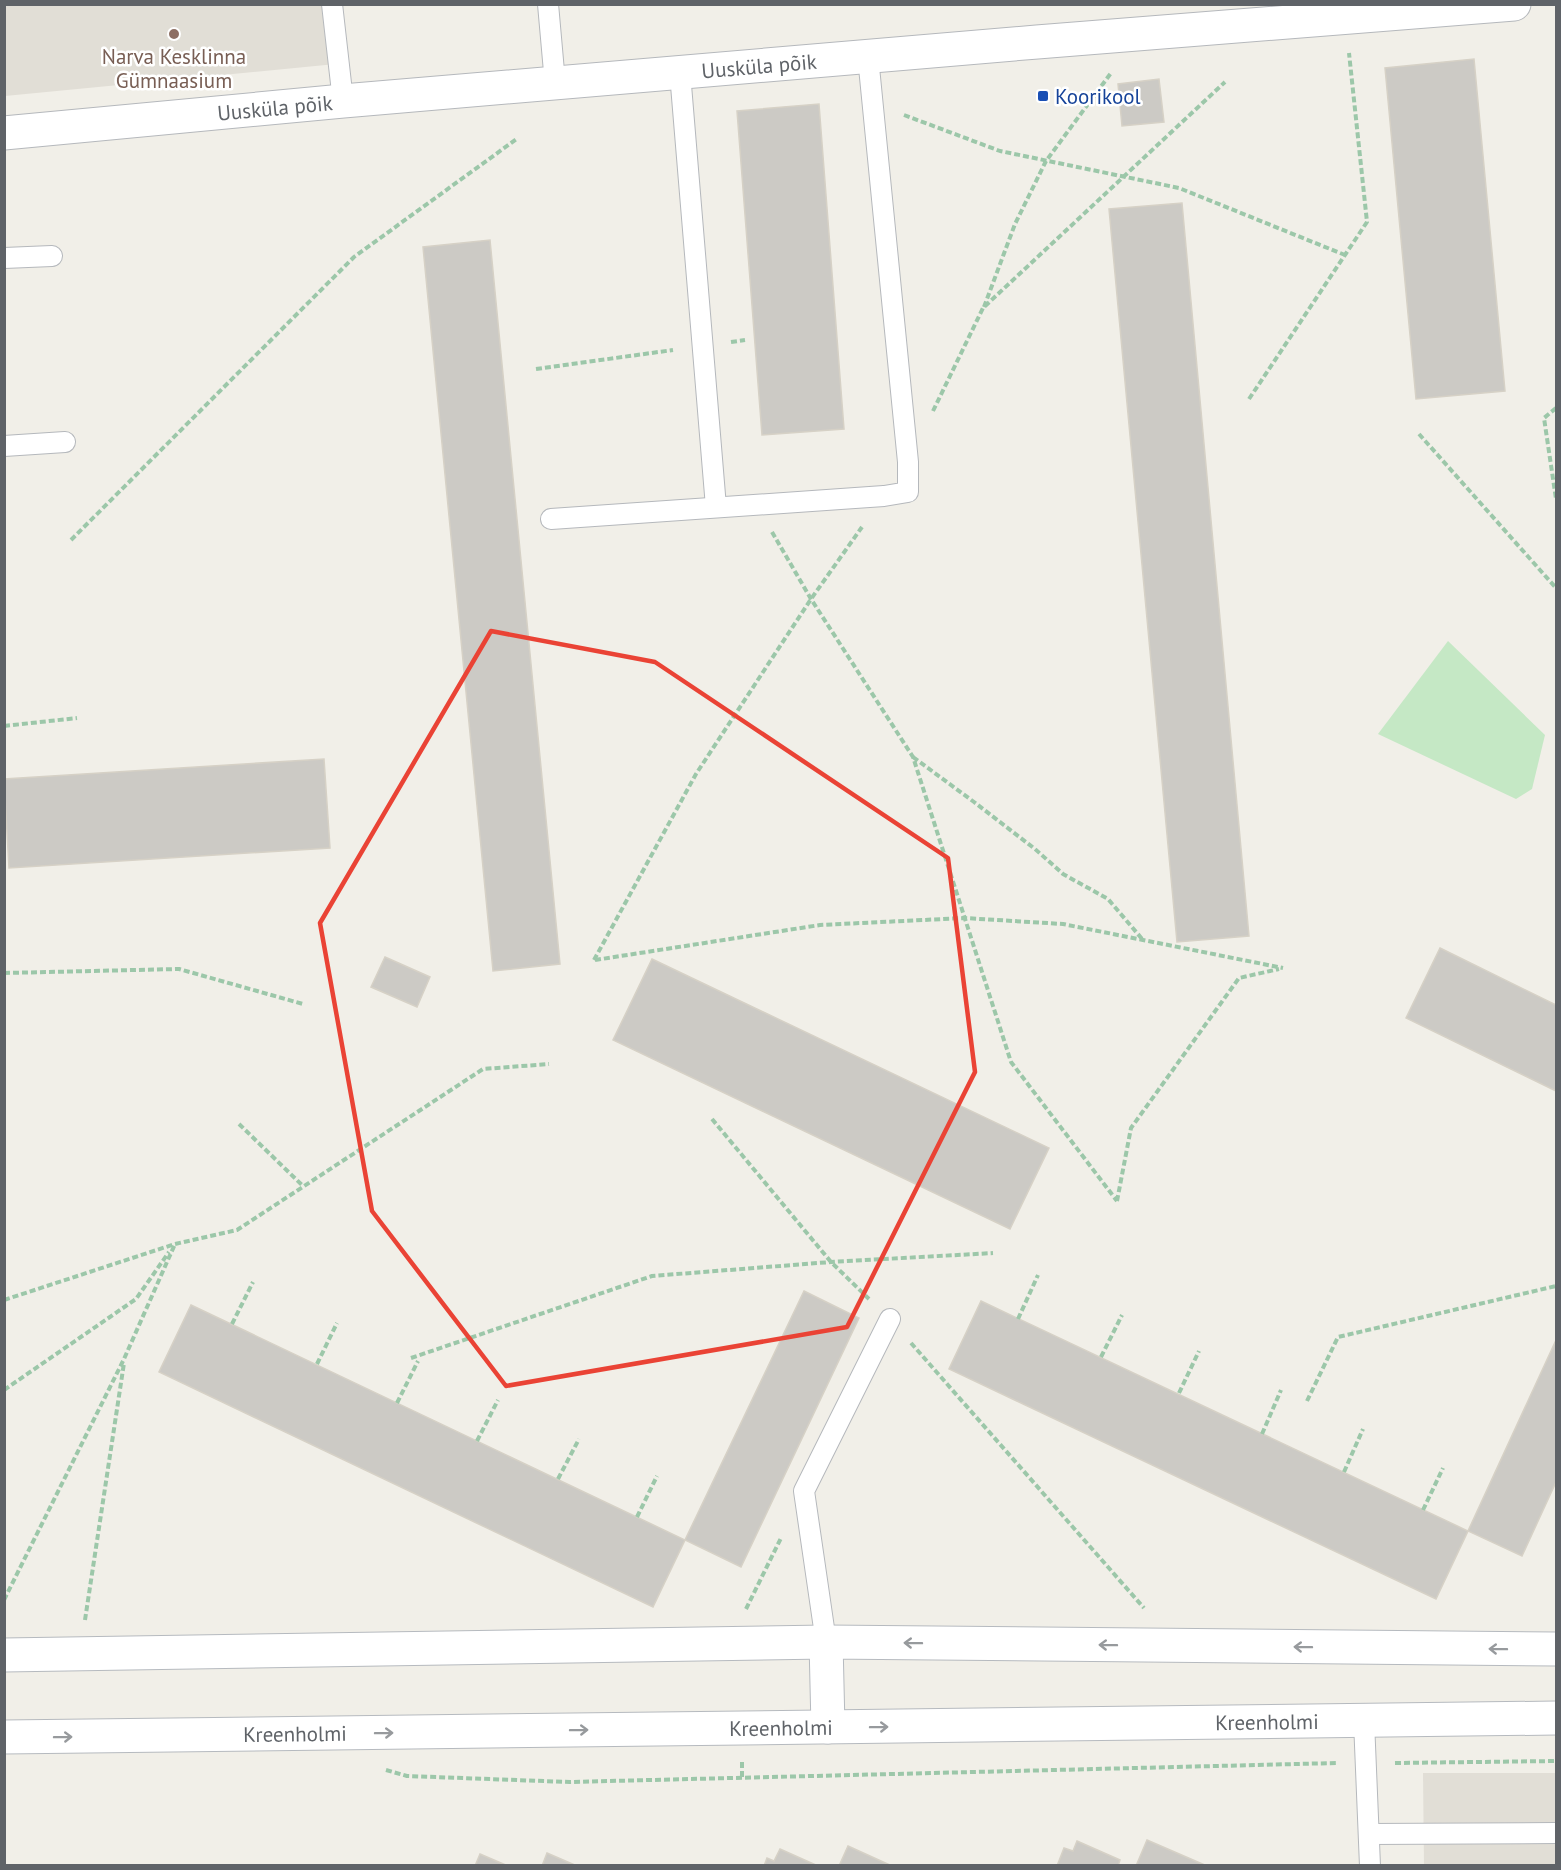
<svg xmlns="http://www.w3.org/2000/svg" width="1561" height="1870" viewBox="0 0 1561 1870" font-family="'PT Sans',sans-serif">
<rect width="100%" height="100%" fill="#f1efe8"/>
<g fill="#e1ded6">
<polygon points="5,5 341,5 346,63 5,96"/>
<polygon points="1423,1773 1556,1773 1556,1865 1424,1865"/>
</g>
<polygon fill="#c5e8c5" points="1448,641 1545,735 1532,789 1516,799 1378,734"/>
<g fill="#cccac5" stroke="#d6d1c6" stroke-width="1.5">
<polygon points="1474,59 1505,391 1416,399 1385,68"/>
<polygon points="1159,79 1164,122 1122,126 1118,84"/>
<polygon points="819,104 844,429 762,435 737,111"/>
<polygon points="1182,203 1249,936 1177,942 1109,209"/>
<polygon points="490,240 560,964 493,971 423,247"/>
<polygon points="324,759 330,848 9,868 4,779"/>
<polygon points="1440,948 1556,1005 1556,1091 1406,1018"/>
<polygon points="385,957 430,977 417,1007 371,987"/>
<polygon points="652,959 1049,1148 1010,1229 613,1040"/>
<polygon points="804,1291 859,1318 741,1567 685,1540"/>
<polygon points="981,1301 1468,1531 1436,1599 949,1369"/>
<polygon points="191,1305 685,1540 653,1607 159,1372"/>
<polygon points="1556,1340 1556,1482 1522,1556 1468,1531"/>
<polygon points="1147,1840 1207,1866 1136,1866"/>
<polygon points="1077,1841 1120,1860 1118,1866 1057,1866 1064,1848 1073,1851"/>
<polygon points="848,1846 892,1866 839,1866"/>
<polygon points="780,1849 818,1866 764,1866 767,1858 774,1861"/>
<polygon points="547,1853 577,1866 542,1866"/>
<polygon points="480,1854 508,1866 475,1866"/>
</g>
<g fill="none" stroke-linecap="round" stroke-linejoin="round">
<defs>
<g id="lane">
<polyline points="332,4 343,101"/>
<polyline points="548,4 555,83"/>
<polyline points="680,73 716,507"/>
<polyline points="4,258 52,256"/>
<polyline points="4,446 65,442"/>
<polyline points="551,519 884,496 908,492 908,462 868,57"/>
<polyline points="826,1642 804,1491 890,1319"/>
<polyline points="1364,1721 1370,1866"/>
<polyline points="1369,1834 1556,1833"/>
</g>
<g id="street">
<path id="s1" d="M4 133 343 101 1037 42 1514 4"/>
</g>
<g id="secondary">
<polyline points="826,1642 828,1727"/>
<polyline points="4,1655 826,1642 1556,1649"/>
<path id="s2" d="M4 1737 1556 1718"/>
</g>
</defs>
<use href="#lane" stroke="#b5b8bc" stroke-width="22"/>
<use href="#street" stroke="#b5b8bc" stroke-width="35"/>
<use href="#secondary" stroke="#b6babf" stroke-width="35"/>
<g stroke="#9cc7a9" stroke-width="4" stroke-dasharray="6 3" stroke-linecap="butt">
<polyline points="904,115 1000,151 1179,188 1345,255"/>
<polyline points="984,307 1015,224 1046,161 1111,73"/>
<polyline points="731,342 745,340"/>
<polyline points="536,369 673,350"/>
<polyline points="1249,399 1367,222 1349,53"/>
<polyline points="1556,408 1544,418 1556,499"/>
<polyline points="933,411 983,308 1225,82"/>
<polyline points="1419,434 1556,588"/>
<polyline points="772,532 811,599 913,757 1011,1062 1117,1201"/>
<polyline points="71,540 354,257 518,138"/>
<polyline points="4,726 77,718"/>
<polyline points="913,757 974,802 1035,849 1063,874 1108,899 1143,940"/>
<polyline points="594,960 696,774 811,599 862,527"/>
<polyline points="595,960 820,925 964,918 1063,924 1283,968"/>
<polyline points="4,973 179,969 303,1004"/>
<polyline points="712,1119 831,1262 869,1299"/>
<polyline points="239,1124 303,1186"/>
<polyline points="1117,1201 1131,1128 1239,978 1279,969"/>
<polyline points="4,1300 175,1244 237,1230 483,1069 549,1064"/>
<polyline points="1018,1319 1038,1275"/>
<polyline points="232,1324 253,1282"/>
<polyline points="911,1343 1144,1608"/>
<polyline points="1101,1357 1122,1315"/>
<polyline points="411,1358 652,1276 831,1262 993,1253"/>
<polyline points="317,1364 337,1323"/>
<polyline points="4,1390 136,1299 169,1252"/>
<polyline points="1179,1393 1199,1351"/>
<polyline points="1307,1401 1338,1337 1556,1286"/>
<polyline points="397,1403 418,1361"/>
<polyline points="1262,1434 1281,1390"/>
<polyline points="477,1441 498,1400"/>
<polyline points="1344,1472 1363,1429"/>
<polyline points="558,1479 579,1439"/>
<polyline points="1423,1510 1443,1468"/>
<polyline points="637,1517 657,1476"/>
<polyline points="4,1600 124,1359 175,1244"/>
<polyline points="746,1609 781,1538"/>
<polyline points="85,1620 124,1363"/>
<polyline points="1395,1763 1556,1761"/>
<polyline points="386,1770 407,1776 570,1782 1337,1763"/>
<polyline points="742,1777 742,1762"/>
</g>
<use href="#lane" stroke="#fff" stroke-width="20"/>
<use href="#street" stroke="#fff" stroke-width="33"/>
<use href="#secondary" stroke="#fff" stroke-width="33"/>
</g>
<defs><path id="oneway-shaft" d="M-6 0H5M1.5-3L5.5 0L1.5 3" fill="none" stroke-width="1.6" stroke-linecap="round" stroke-linejoin="round" transform="scale(1.5)"/></defs>
<g stroke="#979a9d">
<use href="#oneway-shaft" transform="translate(913 1643) rotate(-179)"/>
<use href="#oneway-shaft" transform="translate(1108 1645) rotate(-179)"/>
<use href="#oneway-shaft" transform="translate(1303 1647) rotate(-179)"/>
<use href="#oneway-shaft" transform="translate(1498 1649) rotate(-179)"/>
<use href="#oneway-shaft" transform="translate(879 1727) rotate(-1)"/>
<use href="#oneway-shaft" transform="translate(579 1730) rotate(-1)"/>
<use href="#oneway-shaft" transform="translate(384 1733) rotate(-1)"/>
<use href="#oneway-shaft" transform="translate(63 1737) rotate(-1)"/>
</g>
<path fill="none" stroke="#ea4335" stroke-width="4.5" stroke-linejoin="round" d="M491 631 655 662 948 858 975 1072 847 1327 506 1386 372 1211 320 923Z"/>
<circle fill="#8d6e63" stroke="#fff" stroke-width="2" cx="174" cy="34" r="6"/>
<rect fill="#1a4fb4" stroke="#fff" stroke-width="2" x="1037" y="90" width="12" height="12" rx="3"/>
<g text-anchor="middle" dominant-baseline="central" stroke-width="5" stroke-linejoin="round" paint-order="stroke">
<g font-size="21" fill="#785e54" stroke="#fff">
<text x="174" y="56">Narva Kesklinna<tspan x="174" dy="24">Gümnaasium</tspan></text>
</g>
<g font-size="21" fill="#5f6368" stroke="#fff">
<text stroke="none"><textPath href="#s1" startOffset="758">Uusküla põik</textPath></text>
<text stroke="none"><textPath href="#s1" startOffset="272">Uusküla põik</textPath></text>
<text stroke="none"><textPath href="#s2" startOffset="1263">Kreenholmi</textPath></text>
<text stroke="none"><textPath href="#s2" startOffset="777">Kreenholmi</textPath></text>
<text stroke="none"><textPath href="#s2" startOffset="291">Kreenholmi</textPath></text>
</g>
<g font-size="21" fill="#164399" stroke="#fff" text-anchor="start">
<text x="1055" y="96">Koorikool</text>
</g>
</g>
<rect width="1561" height="1870" fill="none" stroke="#5f6368" stroke-width="12"/>
</svg>
